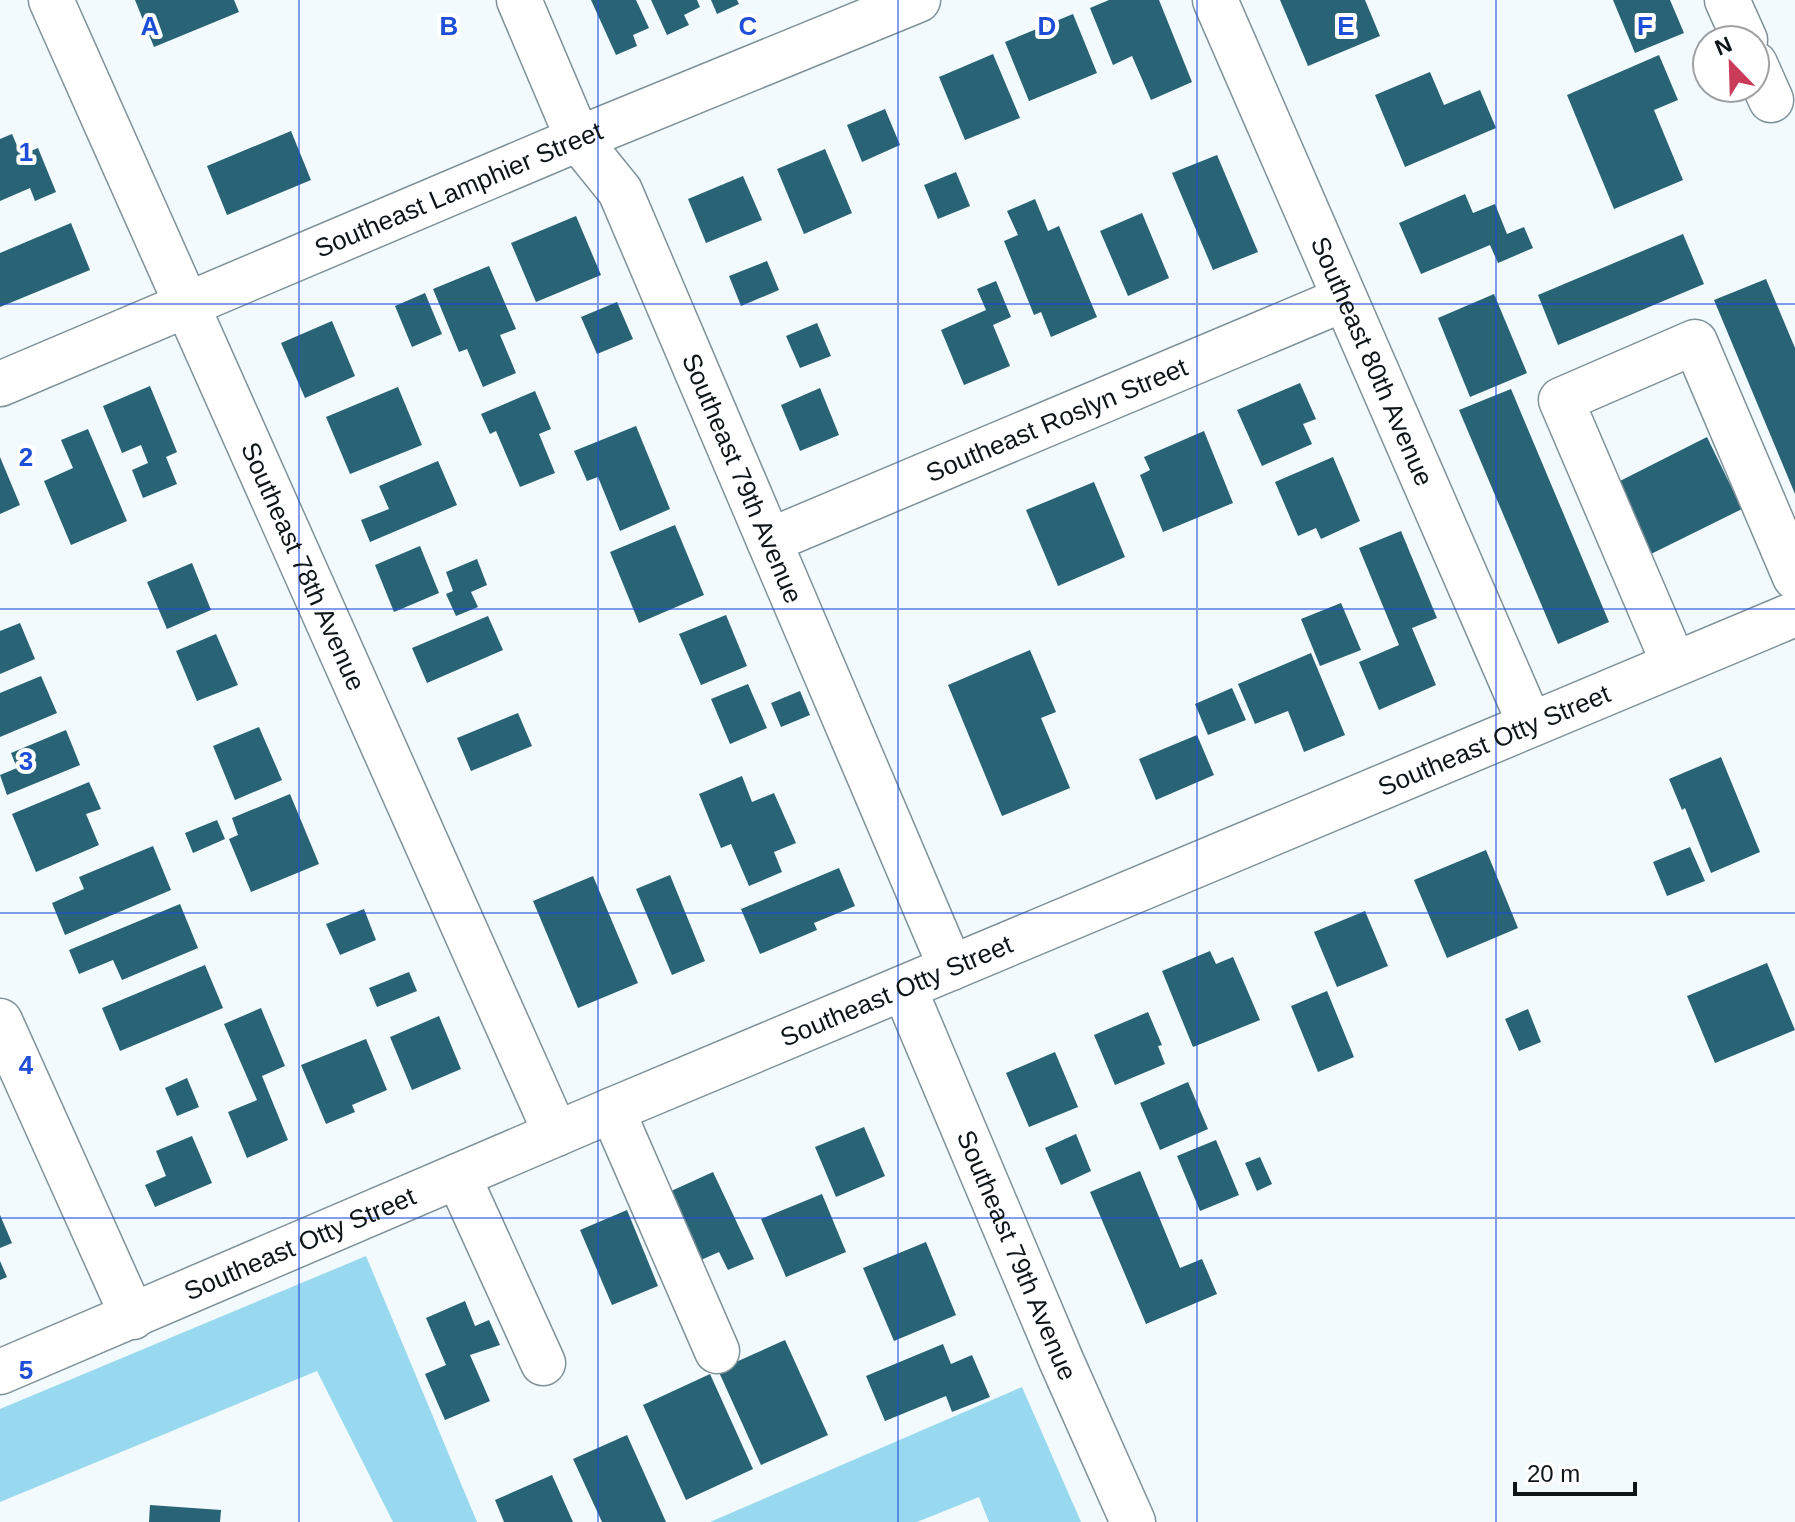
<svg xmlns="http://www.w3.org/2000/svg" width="1795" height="1522" viewBox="0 0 1795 1522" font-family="Helvetica,sans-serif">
<rect width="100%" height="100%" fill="#f2fafd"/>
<g fill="#99d9f0">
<polygon points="366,1256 477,1522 393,1522 317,1371 0,1502 0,1409"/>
<polygon points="1022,1387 1081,1522 989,1522 979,1497 917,1522 710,1522"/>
</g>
<g fill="#296376">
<polygon points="135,0 234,0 239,12 154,47"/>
<polygon points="591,0 636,0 649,28 633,35 637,46 616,55"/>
<polygon points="651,0 697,0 700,7 684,15 689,25 667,35"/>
<polygon points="711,0 737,0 739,4 717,14"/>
<polygon points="1109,0 1159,0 1192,82 1151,100 1132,56 1113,65 1090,8"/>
<polygon points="1280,0 1365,0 1380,36 1308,66"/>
<polygon points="1613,0 1670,0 1684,33 1635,53"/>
<polygon points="1073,14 1097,73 1029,101 1005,42"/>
<polygon points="993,54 1020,118 965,140 939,77"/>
<polygon points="1659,55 1678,100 1654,110 1683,180 1614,209 1567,95"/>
<polygon points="1430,72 1444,105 1480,90 1496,128 1405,167 1375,95"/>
<polygon points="885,109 900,145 862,162 847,125"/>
<polygon points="291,131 311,180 227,215 207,166"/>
<polygon points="12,134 21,155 38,148 56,192 35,201 30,188 0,201 0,139"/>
<polygon points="825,149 852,213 804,234 777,169"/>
<polygon points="1217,155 1258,252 1213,270 1172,173"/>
<polygon points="956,172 970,206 938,219 924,185"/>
<polygon points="743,176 762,220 706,243 688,199"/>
<polygon points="1465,194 1473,213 1495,204 1507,234 1524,227 1533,248 1498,263 1490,245 1421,274 1399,223"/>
<polygon points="1035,199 1048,231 1059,226 1097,317 1051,337 1041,312 1034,315 1004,241 1018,235 1007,211"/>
<polygon points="1142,213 1169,278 1128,296 1100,231"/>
<polygon points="576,216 601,275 536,302 511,243"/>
<polygon points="71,223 90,270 0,307 0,253"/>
<polygon points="1683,234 1704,284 1558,345 1538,295"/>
<polygon points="767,261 779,290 741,306 729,276"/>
<polygon points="489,266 516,329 500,335 516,373 483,387 467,349 459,352 433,289"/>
<polygon points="1766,279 1795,348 1795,494 1714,300"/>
<polygon points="996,281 1011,317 993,325 1010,366 964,385 941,330 986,310 977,289"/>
<polygon points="425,293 442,334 412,347 395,306"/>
<polygon points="1494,294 1527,373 1470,397 1438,318"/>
<polygon points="617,302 633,339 597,354 581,317"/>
<polygon points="332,321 355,376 305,398 281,343"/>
<polygon points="817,323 831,356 800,368 786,336"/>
<polygon points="1300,383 1316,419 1303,424 1312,444 1262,466 1237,410"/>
<polygon points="150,386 177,452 166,457 177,484 143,498 132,470 148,463 141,445 122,453 103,406"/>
<polygon points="398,387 422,445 350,474 326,417"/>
<polygon points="820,388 839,435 800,451 781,405"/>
<polygon points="1511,389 1609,622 1558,644 1459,410"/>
<polygon points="535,391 551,429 539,434 555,473 520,487 496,431 490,434 481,414"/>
<polygon points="636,426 670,509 620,531 598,477 587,481 574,451"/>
<polygon points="88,429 127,521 71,545 44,481 73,468 61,440"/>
<polygon points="1204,431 1233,503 1163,532 1140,475 1150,470 1144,457"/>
<polygon points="1707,437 1742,509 1651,554 1616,483"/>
<polygon points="0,457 20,505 0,514"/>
<polygon points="1333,457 1360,521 1321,539 1316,528 1298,536 1275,482"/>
<polygon points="438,461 457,505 370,542 361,520 389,509 379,486"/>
<polygon points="1094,482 1125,557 1058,586 1026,510"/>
<polygon points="675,525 704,595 639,623 610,552"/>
<polygon points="1401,531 1437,618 1412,628 1436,685 1379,710 1359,662 1399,645 1359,548"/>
<polygon points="420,546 439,593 394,612 375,565"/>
<polygon points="477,559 487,585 471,592 478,607 456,616 446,594 453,591 446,572"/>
<polygon points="192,563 211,610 167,629 147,582"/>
<polygon points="1341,603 1361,650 1320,666 1301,619"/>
<polygon points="726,615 747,666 701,685 679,634"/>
<polygon points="488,616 503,650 427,683 412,648"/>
<polygon points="20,623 35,659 0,674 0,631"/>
<polygon points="216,634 238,685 197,701 176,651"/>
<polygon points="1030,650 1056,712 1041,718 1070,788 1002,816 948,685"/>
<polygon points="1311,653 1345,735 1304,752 1288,711 1255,724 1238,684"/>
<polygon points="41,676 57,713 0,737 0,693"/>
<polygon points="748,684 767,728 730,744 711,699"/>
<polygon points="1232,688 1246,720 1208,735 1195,704"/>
<polygon points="800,691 810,715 781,727 771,703"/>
<polygon points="518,713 532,746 471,771 457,738"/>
<polygon points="259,727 282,780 235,800 213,746"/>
<polygon points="66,730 80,765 7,795 0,775 17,768 11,753"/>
<polygon points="1197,735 1214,775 1156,800 1139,759"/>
<polygon points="1721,757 1760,852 1711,873 1685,808 1682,810 1669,779"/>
<polygon points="742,776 752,802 774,793 796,843 774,852 782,872 749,886 731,844 721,848 699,794"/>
<polygon points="89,782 101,809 86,814 99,845 36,872 12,814"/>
<polygon points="290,794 319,864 251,892 229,839 238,835 232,818"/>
<polygon points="217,820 225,839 193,853 185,833"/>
<polygon points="153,846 171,890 65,935 52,903 84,889 79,877"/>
<polygon points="1690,847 1705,881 1667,896 1653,862"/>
<polygon points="1486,850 1518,928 1447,958 1414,880"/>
<polygon points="839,868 855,906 814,923 817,930 760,954 741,909"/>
<polygon points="670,875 705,961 672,975 636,889"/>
<polygon points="593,876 638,983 578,1008 533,901"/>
<polygon points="180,904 198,948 122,980 113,960 79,974 69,950"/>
<polygon points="364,909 376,940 340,955 326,924"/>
<polygon points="1365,911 1388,966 1337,987 1314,932"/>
<polygon points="1210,951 1216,964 1233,957 1260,1020 1193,1047 1162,971"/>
<polygon points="1767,963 1795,1030 1715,1063 1687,996"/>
<polygon points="205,965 223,1008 120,1051 102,1008"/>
<polygon points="409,972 417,991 377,1007 369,988"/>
<polygon points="1327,991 1354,1057 1318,1072 1291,1006"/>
<polygon points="261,1008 285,1066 262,1076 288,1140 247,1158 228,1112 257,1100 224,1024"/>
<polygon points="1528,1009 1541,1042 1519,1051 1505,1019"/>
<polygon points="1148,1012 1162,1045 1158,1046 1165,1064 1115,1085 1094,1035"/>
<polygon points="439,1016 461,1069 412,1090 390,1037"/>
<polygon points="366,1039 387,1090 352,1105 355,1112 326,1124 301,1065"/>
<polygon points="1055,1052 1078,1107 1029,1127 1006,1073"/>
<polygon points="187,1078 199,1107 177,1116 165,1088"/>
<polygon points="1188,1082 1208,1129 1160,1150 1140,1103"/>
<polygon points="864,1127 885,1176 836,1197 815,1147"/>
<polygon points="1076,1134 1091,1171 1061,1185 1045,1148"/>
<polygon points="192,1136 212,1183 155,1207 145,1185 166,1176 156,1151"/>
<polygon points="1216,1140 1239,1195 1200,1211 1177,1156"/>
<polygon points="1260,1157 1272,1184 1257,1191 1245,1163"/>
<polygon points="1140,1171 1180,1268 1202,1259 1217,1294 1146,1324 1090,1192"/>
<polygon points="713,1172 754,1259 728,1270 719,1252 701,1260 669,1192"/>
<polygon points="822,1194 846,1252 786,1277 761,1219"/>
<polygon points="627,1210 658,1286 612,1305 580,1230"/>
<polygon points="0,1215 12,1243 0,1248"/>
<polygon points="926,1242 956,1315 894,1341 863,1268"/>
<polygon points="0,1261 7,1277 0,1280"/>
<polygon points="465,1301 475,1326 489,1320 500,1345 470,1355 490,1401 445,1420 425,1374 446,1365 426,1318"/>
<polygon points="785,1340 828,1435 761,1465 718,1370"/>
<polygon points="943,1344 951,1364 972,1355 990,1397 952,1412 946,1396 885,1421 866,1376"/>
<polygon points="710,1374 753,1469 686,1500 643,1405"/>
<polygon points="627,1435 666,1522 602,1522 573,1459"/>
<polygon points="552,1475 573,1522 504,1522 495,1500"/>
<polygon points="150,1505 221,1510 220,1522 149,1522"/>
</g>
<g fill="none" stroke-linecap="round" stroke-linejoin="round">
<defs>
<g id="minor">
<path id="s1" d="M51 0 556 1134"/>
<path id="s2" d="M519 0 578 139 620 191 951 968"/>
<path id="s3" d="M1215 0 1530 724"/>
<polyline points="1727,0 1745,40"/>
<polyline points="1755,64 1771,100"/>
<path id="s4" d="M0 384 578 139 918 0"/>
<path id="s5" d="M769 541 1344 299"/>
<polyline points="1674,664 1561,400 1695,342 1795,577"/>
<path id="s6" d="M904 988 1061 1360 1133 1522"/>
<polyline points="0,1021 133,1317"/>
<polyline points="612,1110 717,1351"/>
<polyline points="458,1176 543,1363"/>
<path id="s7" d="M0 1372 612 1110 1795 614"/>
</g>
</defs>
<use href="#minor" stroke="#7f9299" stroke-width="47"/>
<use href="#minor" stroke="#fff" stroke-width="44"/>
</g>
<path fill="none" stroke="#1d4ed8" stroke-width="2" stroke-opacity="0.55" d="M299 0V1522M598 0V1522M898 0V1522M1197 0V1522M1496 0V1522M0 304H1795M0 609H1795M0 913H1795M0 1218H1795"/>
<g text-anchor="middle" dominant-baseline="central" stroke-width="8" stroke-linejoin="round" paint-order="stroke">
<g font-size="26" fill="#0e1518" stroke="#fff">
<text stroke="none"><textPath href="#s4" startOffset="498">Southeast Lamphier Street</textPath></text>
<text stroke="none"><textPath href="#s3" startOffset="394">Southeast 80th Avenue</textPath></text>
<text stroke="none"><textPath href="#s5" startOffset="312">Southeast Roslyn Street</textPath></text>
<text stroke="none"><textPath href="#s2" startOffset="530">Southeast 79th Avenue</textPath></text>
<text stroke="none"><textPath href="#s1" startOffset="620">Southeast 78th Avenue</textPath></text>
<text stroke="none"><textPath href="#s7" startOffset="1622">Southeast Otty Street</textPath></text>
<text stroke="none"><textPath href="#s7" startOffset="974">Southeast Otty Street</textPath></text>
<text stroke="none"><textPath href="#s7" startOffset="326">Southeast Otty Street</textPath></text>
<text stroke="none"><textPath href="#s6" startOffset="290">Southeast 79th Avenue</textPath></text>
</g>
</g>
<g font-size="26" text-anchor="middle" font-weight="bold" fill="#1d4ed8" stroke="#fff" stroke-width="8" stroke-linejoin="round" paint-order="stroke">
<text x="150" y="35">A</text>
<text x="449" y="35">B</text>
<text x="748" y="35">C</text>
<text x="1047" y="35">D</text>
<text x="1346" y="35">E</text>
<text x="1645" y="35">F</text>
<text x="26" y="161">1</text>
<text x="26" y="466">2</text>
<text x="26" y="770">3</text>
<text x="26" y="1074">4</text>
<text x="26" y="1379">5</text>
</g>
<g transform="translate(1731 64) rotate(337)"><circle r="38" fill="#ffffff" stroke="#9fa1a3" stroke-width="2"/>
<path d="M0-6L14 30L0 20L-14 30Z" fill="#ca3a59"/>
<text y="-12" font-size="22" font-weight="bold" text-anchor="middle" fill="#0e1518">N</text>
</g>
<path d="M1515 1482v12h120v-12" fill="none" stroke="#0e1518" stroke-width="4"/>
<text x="1527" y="1482" font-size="24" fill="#0e1518" stroke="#ffffff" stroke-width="6" paint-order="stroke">20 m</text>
</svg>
